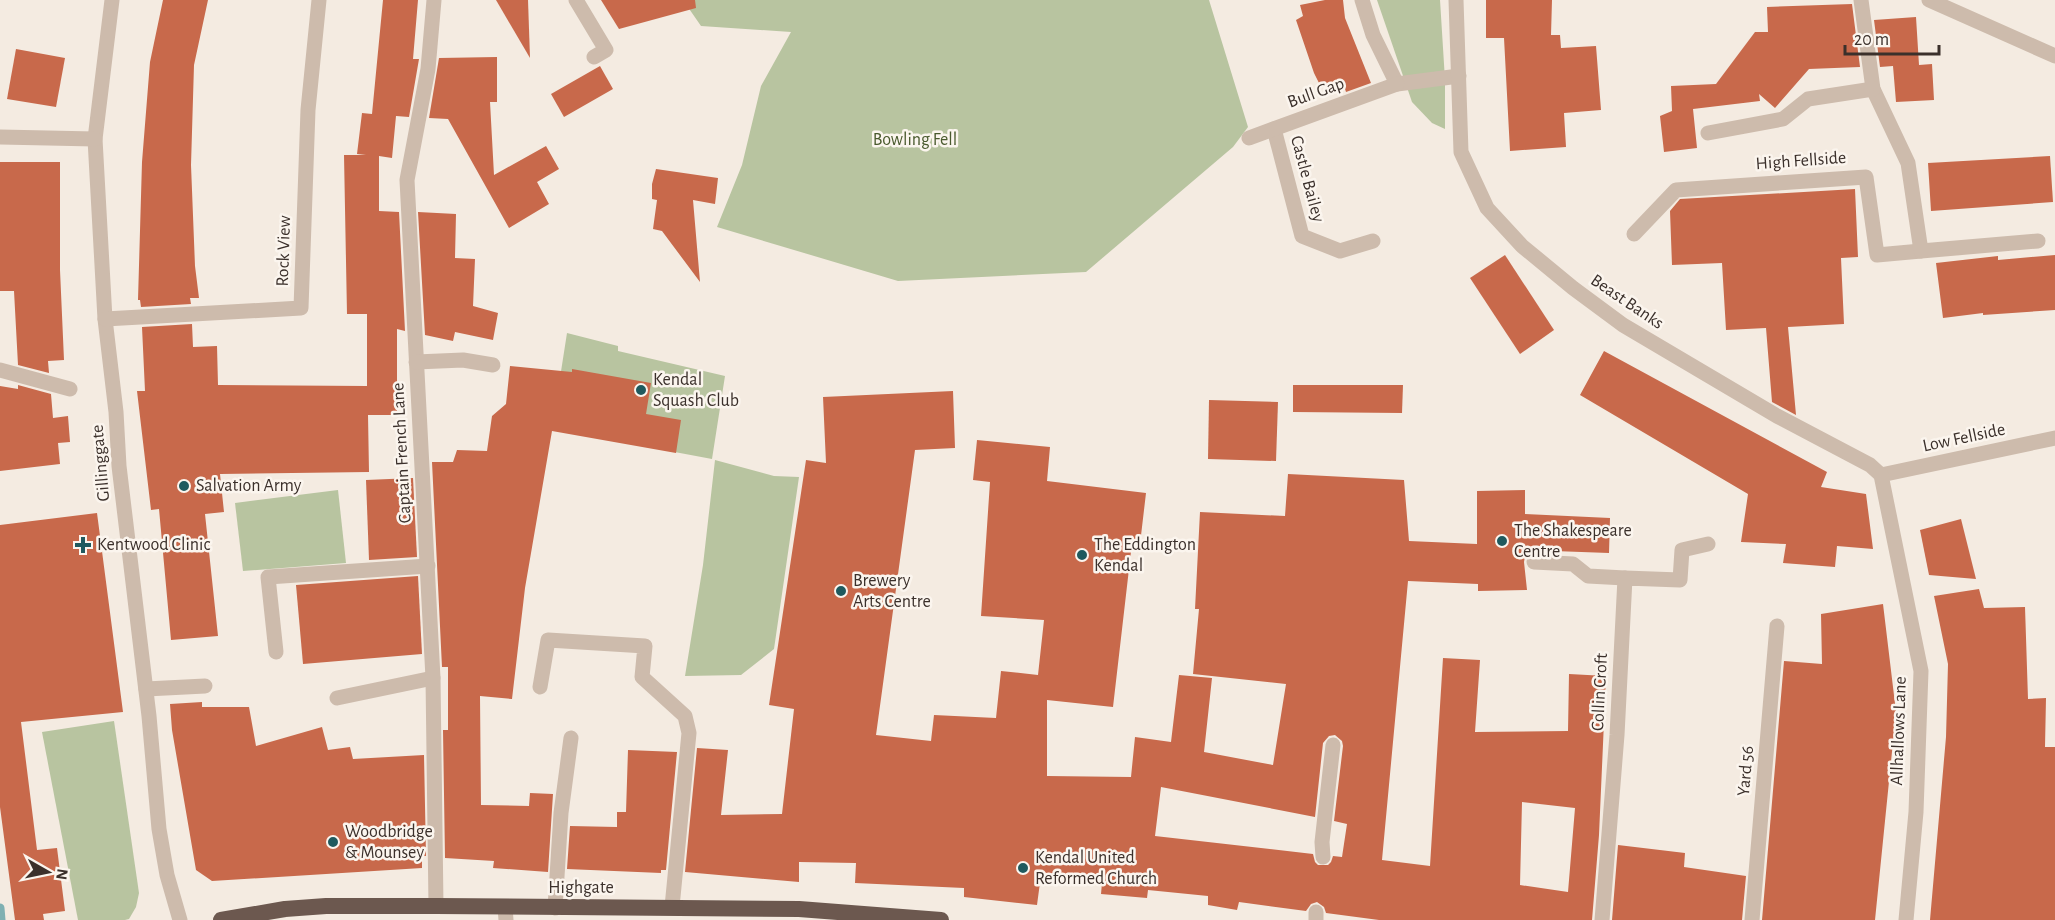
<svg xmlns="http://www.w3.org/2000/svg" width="2055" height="920" viewBox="0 0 2055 920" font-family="'Alegreya Sans',sans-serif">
<rect width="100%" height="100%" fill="#f4ebe1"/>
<g fill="#b8c4a0">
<polygon points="683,0 1209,0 1248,127 1233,147 1086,272 898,281 717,227 742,165 761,86 791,32 701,26"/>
<polygon points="1377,0 1440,0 1445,80 1445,129 1432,123 1412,102"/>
<polygon points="567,333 618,346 618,351 725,376 712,459 552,429"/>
<polygon points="715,460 774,476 799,477 774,649 741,675 685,676 703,565"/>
<polygon points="338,490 346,563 243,571 235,503"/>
<polygon points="114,721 139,893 136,907 129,919 125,920 78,920 42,732"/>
</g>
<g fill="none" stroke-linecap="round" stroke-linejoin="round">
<polyline stroke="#7fb0b2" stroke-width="9" points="0,908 1,920"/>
</g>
<g fill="#c8694b" fill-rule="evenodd">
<polygon points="163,0 208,0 194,65 191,165 195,266 199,298 190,298 191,304 141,307 140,300 138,300 142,162 150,62"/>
<polygon points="383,0 418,0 413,59 419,59 409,117 396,116 392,158 379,156 379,211 399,212 405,331 397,329 397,415 368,415 369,472 220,474 224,512 205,514 218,636 171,640 159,509 151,510 137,391 145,391 142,327 192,324 193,347 217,346 218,385 367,386 367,314 347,314 344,155 366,155 357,154 362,113 372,114"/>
<polygon points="496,0 528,0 530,58"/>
<polygon points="601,0 695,0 696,8 619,29"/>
<polygon points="1325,0 1343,0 1345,18 1371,83 1346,92 1342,79 1321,87 1314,73 1296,20 1303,16 1300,5"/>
<polygon points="1486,0 1552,0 1551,35 1560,35 1561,48 1596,46 1601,110 1564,113 1566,147 1510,151 1504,38 1486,38"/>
<polygon points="1852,4 1860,67 1809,69 1775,108 1759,94 1760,101 1693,109 1697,148 1664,152 1660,116 1672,111 1671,86 1716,84 1755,32 1768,32 1767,7"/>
<polygon points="1916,17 1919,65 1932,64 1934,100 1896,102 1893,66 1880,67 1874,20"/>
<polygon points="16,49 65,58 56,107 7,99"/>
<polygon points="497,57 497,102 490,102 494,175 546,146 559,169 537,182 549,204 509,228 448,119 429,118 439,58"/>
<polygon points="600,66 613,89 564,117 551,94"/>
<polygon points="2050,156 2053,202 1931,211 1928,163"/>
<polygon points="0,162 60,162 60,270 64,360 48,361 49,373 18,365 14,291 0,291"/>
<polygon points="656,169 718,178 715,204 693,200 700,282 662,231 653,229 657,200 652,199 652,184"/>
<polygon points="1855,189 1858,257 1841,258 1844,324 1788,327 1796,415 1772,402 1766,328 1726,330 1722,263 1672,265 1670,211 1680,199"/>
<polygon points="418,212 456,214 455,258 475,259 473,306 498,313 493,340 455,332 453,341 425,335"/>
<polygon points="1505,255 1554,330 1520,354 1470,278"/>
<polygon points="2055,255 2055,310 1983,315 1983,313 1943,318 1936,263 1998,256 1998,260"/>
<polygon points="1604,351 1827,472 1821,487 1866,494 1873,549 1837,546 1835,567 1783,563 1786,544 1741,542 1748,494 1580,395"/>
<polygon points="510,366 572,372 572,369 651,383 646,414 681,420 676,453 552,431 525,588 512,699 480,696 481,805 529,806 530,793 553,794 548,872 493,868 494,861 445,858 443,730 448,730 448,667 442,667 432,462 453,462 457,450 487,451 492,416 506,404"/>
<polygon points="18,385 51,394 53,418 68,416 70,442 58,443 60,464 0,471 0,386 18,389"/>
<polygon points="1293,385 1403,385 1402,413 1293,412"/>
<path d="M953 391 955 448 915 450 876 735 931 741 934 715 996 718 1001 671 1038 675 1044 620 981 616 990 482 973 480 977 440 1050 447 1047 481 1146 493 1140 544 1132 543 1113 707 1047 700V776L1131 777 1135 737 1171 742 1179 675 1212 678 1204 752 1273 765 1286 684 1193 674 1199 609H1195L1200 512 1285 516 1288 474 1404 480 1409 541 1477 544V491L1525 490V514L1610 518 1609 553 1526 550 1524 562 1527 590 1478 591V584L1408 581 1382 860 1430 866 1443 658 1480 660 1475 732 1568 731 1569 674 1606 676 1599 835 1592 920H1379L1326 913 1324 907 1317 902 1311 904 1306 911 1239 902 1237 910 1208 905V896L1148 890 1147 898 1101 894 1102 883 1041 875 1037 905 964 897V888L855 883 856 863 799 862V882L685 872 697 748 728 750 721 815 782 814 794 709 769 705 806 460 826 463 823 397ZM1335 735 1342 741 1343 746 1334 821 1347 824 1342 857 1333 856 1331 862 1328 865H1318L1315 862 1313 854 1155 836 1161 787 1315 817 1323 743 1329 736ZM1522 802 1575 808 1568 892 1520 885Z"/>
<polygon points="1209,400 1278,402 1276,461 1208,459"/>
<polygon points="413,478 417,557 369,560 366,480"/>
<polygon points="97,513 123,712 21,722 37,850 57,848 65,911 43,914 44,920 15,920 0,807 0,525"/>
<polygon points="1961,519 1976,579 1929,575 1920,530"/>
<polygon points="418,576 422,654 303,664 296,585"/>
<polygon points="1979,589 1984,608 2025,607 2028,699 2046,698 2045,747 2055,747 2055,920 1930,920 1946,737 1948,664 1934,596"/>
<polygon points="1883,604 1896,712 1875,920 1762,920 1784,661 1822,664 1821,614"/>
<polygon points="202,702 202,707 249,707 256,746 322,727 328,750 350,747 353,759 424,755 426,856 422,856 422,868 212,881 196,870 172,730 170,704"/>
<polygon points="628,750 677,752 666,870 661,870 661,873 567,869 570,826 617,827 617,812 626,812"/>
<polygon points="1618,845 1685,853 1684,867 1746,876 1742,920 1612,920"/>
</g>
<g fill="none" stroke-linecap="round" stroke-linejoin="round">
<g stroke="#cdbbac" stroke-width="15">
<polyline points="1634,234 1676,190 1866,177 1877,255 1921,251"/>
<polyline points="276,652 268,577 428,566"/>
<polyline points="540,687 548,640 645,646 642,677 685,716 689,733 672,907"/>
<polyline points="146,689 205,686"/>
<polyline points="337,698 433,678"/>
<polyline points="1323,857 1322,842 1333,745"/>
<polyline points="505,907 506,920"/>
<polyline points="555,908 561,813 571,738"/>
<polyline points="1316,920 1316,912"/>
<polyline points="1752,920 1777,626"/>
</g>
<g stroke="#cdbbac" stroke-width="15">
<polyline points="112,0 95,139 105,319 116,412 119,466 149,716 159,829 167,875 180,920"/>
<polyline points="434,0 428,69 407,180 433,678 436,906"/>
<polyline points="576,0 606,50 594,57"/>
<polyline points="1362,0 1373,35 1397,84 1459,76"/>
<polyline points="1861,0 1873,89 1908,163 1921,251 2038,241"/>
<polyline points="1929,0 2055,56"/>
<polyline points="1274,129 1302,236 1340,251 1373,241"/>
<polyline points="1708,133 1783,119 1808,99 1873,89"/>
<polyline points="0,137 95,139"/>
<polyline points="1249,138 1397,84"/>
<polyline points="105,319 301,308 308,110 319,0"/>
<polyline points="416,362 463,360 493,365"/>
<polyline points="0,370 70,389"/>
<polyline points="1881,475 2055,438"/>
<polyline points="1534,562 1573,564 1588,576 1625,578"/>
<polyline points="1602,920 1617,735 1625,578 1680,580 1682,550 1708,544"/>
</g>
<polyline stroke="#cdbbac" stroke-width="15" points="1456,0 1461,152 1487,208 1522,246 1573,288 1623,325 1777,416 1870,465 1881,475 1921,671 1916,812 1906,920"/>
<polyline stroke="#6c584f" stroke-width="16" points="221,920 285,909 326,906 436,906 799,909 941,920"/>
</g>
<g fill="#1f5a5e" stroke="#fbf5ee" stroke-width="2">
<circle cx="641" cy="390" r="6"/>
<circle cx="184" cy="486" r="6"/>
<circle cx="1502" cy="541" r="6"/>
<path d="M80 536h6v6h6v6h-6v6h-6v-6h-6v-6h6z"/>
<circle cx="1082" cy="555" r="6"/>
<circle cx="841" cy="591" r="6"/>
<circle cx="333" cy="842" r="6"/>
<circle cx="1023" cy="868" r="6"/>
</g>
<g text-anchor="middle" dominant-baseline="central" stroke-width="5" stroke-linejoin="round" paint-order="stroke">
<g font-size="18" fill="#3b302b" stroke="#fbf5ee">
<text transform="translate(1316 93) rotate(-20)">Bull Gap</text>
<text transform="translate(1801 161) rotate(-4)">High Fellside</text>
<text transform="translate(1307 179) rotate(75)">Castle Bailey</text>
<text transform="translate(284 251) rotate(-88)">Rock View</text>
<text transform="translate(1627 302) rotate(34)">Beast Banks</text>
<text transform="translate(1964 438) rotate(-12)">Low Fellside</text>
<text transform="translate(402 453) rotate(-93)">Captain French Lane</text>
<text transform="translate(101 463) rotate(-95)">Gillinggate</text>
<text transform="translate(1600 692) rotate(-87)">Collin Croft</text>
<text transform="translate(1899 731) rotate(-88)">Allhallows Lane</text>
<text transform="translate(1746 771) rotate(-85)">Yard 56</text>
<text x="581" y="888">Highgate</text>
</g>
<g font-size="18" fill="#4a5a2e" stroke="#fbf5ee">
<text x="915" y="140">Bowling Fell</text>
</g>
<g font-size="18" fill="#3b302b" stroke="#fbf5ee" text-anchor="start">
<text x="653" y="380">Kendal<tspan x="653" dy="21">Squash Club</tspan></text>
<text x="196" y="486">Salvation Army</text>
<text x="1514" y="531">The Shakespeare<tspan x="1514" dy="21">Centre</tspan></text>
<text x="97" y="545">Kentwood Clinic</text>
<text x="1094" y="545">The Eddington<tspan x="1094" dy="21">Kendal</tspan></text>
<text x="853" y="581">Brewery<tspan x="853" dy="21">Arts Centre</tspan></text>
<text x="345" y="832">Woodbridge<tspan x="345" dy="21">&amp; Mounsey</tspan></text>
<text x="1035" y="858">Kendal United<tspan x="1035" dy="21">Reformed Church</tspan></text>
</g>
</g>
<g transform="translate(48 872) rotate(99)" stroke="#fbf5ee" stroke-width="4.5" paint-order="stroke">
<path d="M0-4.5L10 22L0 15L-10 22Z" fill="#3b302b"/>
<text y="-9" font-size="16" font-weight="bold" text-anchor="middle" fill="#3b302b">N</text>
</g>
<path d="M1845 45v9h94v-9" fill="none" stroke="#3b302b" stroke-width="3"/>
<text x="1854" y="45" font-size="18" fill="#3b302b" stroke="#fbf5ee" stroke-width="4.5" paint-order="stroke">20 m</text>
</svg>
